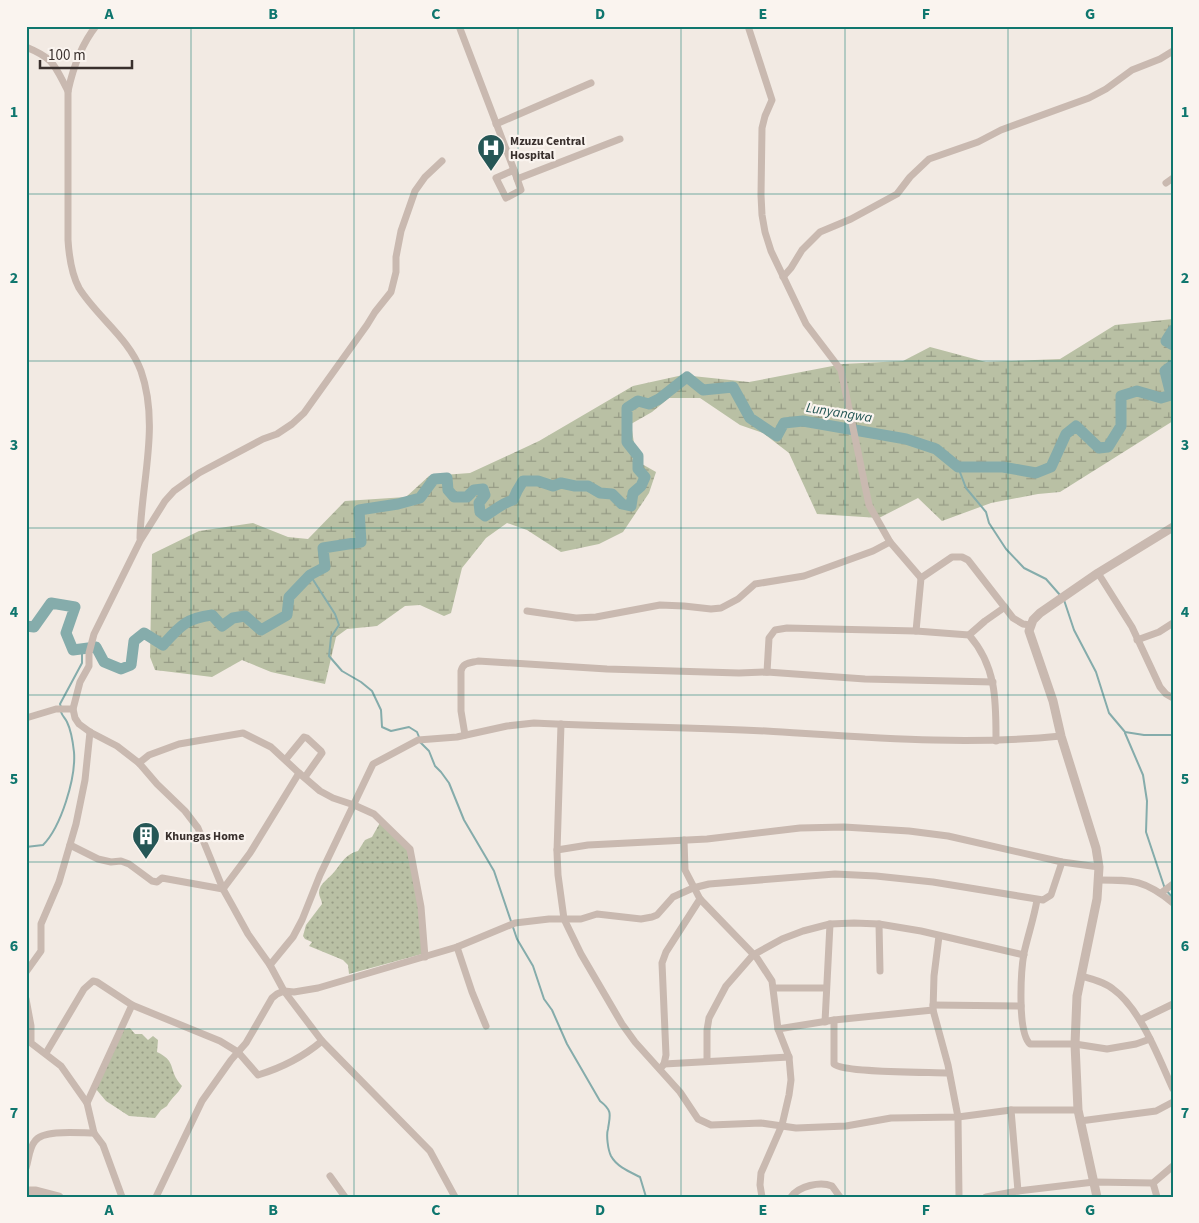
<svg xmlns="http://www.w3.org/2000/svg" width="1199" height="1223" viewBox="0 0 1199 1223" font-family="'Source Sans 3',sans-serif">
<defs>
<pattern id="grass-dots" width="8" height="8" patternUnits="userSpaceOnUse" patternTransform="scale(1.25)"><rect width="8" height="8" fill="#b9c0a4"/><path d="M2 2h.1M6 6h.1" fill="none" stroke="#979c86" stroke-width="1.8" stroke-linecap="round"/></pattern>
<pattern id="wetland-marsh" width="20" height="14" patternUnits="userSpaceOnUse" patternTransform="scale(1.25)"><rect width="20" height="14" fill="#b9c0a4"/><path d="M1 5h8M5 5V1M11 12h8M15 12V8" fill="none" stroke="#979c86"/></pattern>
</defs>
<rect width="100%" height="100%" fill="#f2eae3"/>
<g fill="url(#grass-dots)">
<path d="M381 821 409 850 417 885 422 954 349 974 348 965 343 960 309 946 312 942 305 939 303 936 306 925 322 904C322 900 319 897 319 893 319 883 330 878 335 871 342 862 346 854 358 851L365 840 372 837Z"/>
<path d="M130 1028 135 1034H142L148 1040 153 1036 158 1040 157 1052C178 1062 167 1070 182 1086 178 1094 171 1098 167 1106L161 1110 155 1118 129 1116 106 1101 96 1089 124 1029Z"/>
</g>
<polygon fill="url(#wetland-marsh)" points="1173,319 1173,421 1060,492 1038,494 991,503 942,521 918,498 879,518 817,514 789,453 763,433 740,425 700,398 669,398 652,412 631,424 634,443 642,464 656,472 649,493 623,532 599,544 561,552 527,530 507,523 486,538 462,568 451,613 444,616 420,605 405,606 377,626 347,629 336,637 325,684 271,672 242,660 212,677 155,670 150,657 152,554 199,531 253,523 288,537 308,539 345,501 406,497 429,476 470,473 539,441 633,386 683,375 749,382 843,364 903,361 930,347 986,362 1060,359 1115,325"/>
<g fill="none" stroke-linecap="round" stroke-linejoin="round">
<g stroke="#85acab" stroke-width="2">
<polyline points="958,467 966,488 986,512 989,523 1006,549 1024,568 1046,579 1060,595"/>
<polyline points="310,575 335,614 339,625 331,637 329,656 342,671 361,682 372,691 381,710 382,727 391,731 409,727 417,732 419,737"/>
<polyline points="1064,600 1074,630 1096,672 1109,713 1125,732 1144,735 1173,735"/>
<polyline points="61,707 60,704 82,663 82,649"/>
<polyline points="1125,733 1143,775 1147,801 1146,832 1165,889 1173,898"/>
<path d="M420 742 429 751 435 766 441 772 449 783 464 820 494 871 517 939 533 966 544 999 552 1010 567 1044 600 1101C613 1111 610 1115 608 1129 606 1135 608 1150 611 1156 617 1167 630 1172 640 1177L646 1197"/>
<path d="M26 847 43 845C61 827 76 778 74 752 73 743 71 730 67 722 65 718 63 717 61 712"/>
</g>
<g stroke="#85acab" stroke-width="11">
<polyline points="1173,330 1166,341 1173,345"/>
<path d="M26 626 34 627 51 603 75 607 66 633 73 650 96 647 104 662 121 669 131 665 134 641 144 633 163 645C179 627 186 618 212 615L222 626 233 618 245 616 261 630 287 615 289 597 310 575 325 567 323 548 361 542 359 510 398 504 420 498 434 479 447 478 448 490 454 497H467L474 490 483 489 485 495 479 503 480 512 485 516C495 510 502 503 513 500L517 491 523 481H538L553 486 561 483 575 486H588L600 493 612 494 622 504 631 506 633 493 641 486 645 477 638 469V456L627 442V408L638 401 649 404 659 399 687 377 703 390 733 387 750 418 777 436 784 423 803 421 906 439 936 449 958 467H1003L1036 473 1051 467 1066 434 1076 426 1099 448 1108 447 1121 426V396L1137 391 1161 398 1171 395 1165 371 1173 365"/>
</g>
<g stroke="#c9b9b0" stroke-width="7">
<path d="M96 26C81 45 73 68 68 91V240C69 256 71 273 79 288 97 317 129 338 141 371 160 425 141 483 140 538"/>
<polyline points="459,26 514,170"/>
<polyline points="748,26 772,100 765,116 762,128 761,195 762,215 765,232 771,251 806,324 841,370 869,505 890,542 921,578"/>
<path d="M26 47C55 59 54 65 68 91"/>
<polyline points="496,124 591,83"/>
<polyline points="442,161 425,177 415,191 401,231 396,257 396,272 391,292 375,312 367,325 304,413 292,424 277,434 263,439 199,473 174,491 165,501 140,541 94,634 89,653 89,666 80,682 73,709 75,718 79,724 90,732 117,746 139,763 157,784 185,811 198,828 223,889 232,905 248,934 270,965 284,991 322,1041 430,1151 455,1197"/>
<polygon points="514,170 521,190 506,198 496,178"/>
<polyline points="517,179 620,139"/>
<polyline points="1166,183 1173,178"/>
<polyline points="783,277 791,268 802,250 820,232 851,219 897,194 910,177 929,159 978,142 1001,130 1089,98 1106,89 1132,70 1160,59 1173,51"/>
<polyline points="1098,573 1132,627 1160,687 1166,694 1173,698"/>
<polyline points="527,611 576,618 596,617 660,605 684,606 711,609 721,608 738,599 755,584 804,576 873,551 890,542"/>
<polyline points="916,631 921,578 952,557 962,557 968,560 1013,618 1023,624 1030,625"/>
<polyline points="969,635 985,621 1005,607"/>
<polyline points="1137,640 1159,632 1173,623"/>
<path d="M767 672 769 638 775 630 787 628 916 631 969 635C997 667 996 702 996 741"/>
<polyline points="26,718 56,709 73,709"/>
<polyline points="561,724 557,852 558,875 564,919 581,954 622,1024 635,1042 680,1092 698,1119 711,1125 761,1123 796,1128 846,1126 891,1118 958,1117 1011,1110 1078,1110"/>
<path d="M465 735 461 711V671C463 662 471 663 478 661L607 669 739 673 767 672 865 679 993 682"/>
<polyline points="286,759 304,737 307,738 321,751 322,753 305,777"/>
<polyline points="139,763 149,755 179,744 243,733 271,747 299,773"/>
<polyline points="684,840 685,870 700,899 757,958 772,981 778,1029 789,1057 791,1080 789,1095 782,1125 761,1173 760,1185 762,1197"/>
<polyline points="70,845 98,859 111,862 121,861 129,864 152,881 157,882 162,878 223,889 250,853 299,773 320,791 333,798 354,805 374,814 410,849 421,907 425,957"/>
<polyline points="557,850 588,845 707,839 800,828 844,827 909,831 948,836 1062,862 1099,867"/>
<path d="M1099 880C1134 880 1145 880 1173 903"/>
<polyline points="1161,893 1173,884"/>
<path d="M1037 900C1034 918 1028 935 1024 953 1021 970 1017 1032 1030 1044H1075L1107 1049 1136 1044 1150 1039"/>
<polyline points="879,924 880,971"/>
<polyline points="939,936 934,976 933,1010 948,1065 958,1117 959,1197"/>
<polyline points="457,947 472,992 486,1026"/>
<path d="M270 965 293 937 302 920 320 875 373 764 418 740 457 737 507 726 534 723C611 727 688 727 766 731 864 737 963 746 1061 736"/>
<polyline points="26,972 41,951 41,924 59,882 76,824 85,780 90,732"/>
<path d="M1081 976C1092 979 1104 982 1113 989 1141 1009 1159 1059 1173 1089"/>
<polyline points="774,988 826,988"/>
<polyline points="26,999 31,1026 31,1043 61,1066 87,1103 94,1133 103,1145 122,1197"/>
<polyline points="933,1005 1021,1006"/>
<path d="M834 1020V1064C843 1073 931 1072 949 1073"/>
<polyline points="1140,1020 1173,1004"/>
<polyline points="825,1022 830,924"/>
<polyline points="778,1029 834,1020 933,1010"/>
<path d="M46 1053 84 989 93 981 97 982 132 1005 220 1041 238 1052 258 1075C281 1068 303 1057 322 1041"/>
<polyline points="707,1061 707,1030 709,1018 726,986 753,955 782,939 803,931 830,924 854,923 879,924 921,931 1024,955"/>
<polyline points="664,1064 789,1057"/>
<polyline points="660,1069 664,1064 666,1055 662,963 666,952 700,899"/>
<polyline points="87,1103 132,1005"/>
<polyline points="1011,1110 1018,1191"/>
<polyline points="1080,1121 1156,1111 1173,1102"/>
<path d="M26 1168C29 1159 29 1148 35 1141 43 1129 80 1133 94 1133"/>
<polyline points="330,1176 345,1197"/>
<polyline points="1153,1183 1157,1197"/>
<polyline points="156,1197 202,1101 231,1060 246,1043 272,998 277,994 284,991 294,992 318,988 457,947 515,923 549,919 581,919 597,914 641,919 652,917 657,915 673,897 693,888 709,884 835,874 876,876 933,882 1043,900 1051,895 1062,862"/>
<path d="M791 1197C799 1186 820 1181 832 1186L840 1197"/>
<polyline points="986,1197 1018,1191 1094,1182 1153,1183 1173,1166"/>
</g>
<g stroke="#c9b9b0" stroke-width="9">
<polyline points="26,1191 36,1191 59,1197"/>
<polyline points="1097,1197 1078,1110 1075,1044 1077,996 1097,899 1099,867 1096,848 1061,736 1053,701 1029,631 1033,620 1040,613 1098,573 1173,527"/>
</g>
</g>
<path fill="none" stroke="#0f766e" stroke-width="1" stroke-opacity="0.55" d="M191 26V1197M354 26V1197M518 26V1197M681 26V1197M845 26V1197M1008 26V1197M26 194H1173M26 361H1173M26 528H1173M26 695H1173M26 862H1173M26 1029H1173"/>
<defs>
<symbol id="hospital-pin" viewBox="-11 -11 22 30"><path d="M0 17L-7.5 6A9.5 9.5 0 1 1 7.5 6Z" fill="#265756" stroke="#faf4ef"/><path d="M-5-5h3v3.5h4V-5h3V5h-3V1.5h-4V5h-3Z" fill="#fff"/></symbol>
<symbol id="building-pin" viewBox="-11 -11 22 30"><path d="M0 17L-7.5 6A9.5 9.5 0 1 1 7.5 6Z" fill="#265756" stroke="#faf4ef"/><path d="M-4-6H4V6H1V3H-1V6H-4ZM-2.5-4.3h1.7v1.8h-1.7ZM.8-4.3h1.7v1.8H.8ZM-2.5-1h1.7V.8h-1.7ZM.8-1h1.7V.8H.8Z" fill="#fff"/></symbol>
</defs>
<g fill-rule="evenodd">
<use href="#hospital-pin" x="475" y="132" width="32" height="43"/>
<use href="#building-pin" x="130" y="820" width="32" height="43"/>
</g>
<g text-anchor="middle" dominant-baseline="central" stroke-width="4.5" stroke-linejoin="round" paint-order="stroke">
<g font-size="12" font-weight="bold" fill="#39302d" stroke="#faf4ef" text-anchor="start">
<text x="510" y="141">Mzuzu Central<tspan x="510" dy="14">Hospital</tspan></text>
<text x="165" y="836">Khungas Home</text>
</g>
<g font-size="14" font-style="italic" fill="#265756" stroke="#faf4ef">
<text transform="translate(839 413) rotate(9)">Lunyangwa</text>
</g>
</g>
<rect width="1199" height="1223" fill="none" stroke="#faf4ef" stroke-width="55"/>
<path d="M40 60v8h92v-8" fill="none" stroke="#39302d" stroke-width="2.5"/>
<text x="48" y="60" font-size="15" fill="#39302d" stroke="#faf4ef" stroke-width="4" paint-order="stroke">100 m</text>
<rect x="28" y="28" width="1144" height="1168" fill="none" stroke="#0f766e" stroke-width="2"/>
<g font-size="16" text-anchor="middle" font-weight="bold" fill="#0f766e">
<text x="109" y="19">A</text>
<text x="273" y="19">B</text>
<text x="436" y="19">C</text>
<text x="600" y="19">D</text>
<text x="763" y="19">E</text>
<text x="926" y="19">F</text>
<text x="1090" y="19">G</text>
<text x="14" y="117">1</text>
<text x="1185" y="117">1</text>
<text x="14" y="283">2</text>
<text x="1185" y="283">2</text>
<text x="14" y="450">3</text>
<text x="1185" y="450">3</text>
<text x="14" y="617">4</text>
<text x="1185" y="617">4</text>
<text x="14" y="784">5</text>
<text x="1185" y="784">5</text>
<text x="14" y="951">6</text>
<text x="1185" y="951">6</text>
<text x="14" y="1118">7</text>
<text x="1185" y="1118">7</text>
<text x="109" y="1215">A</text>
<text x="273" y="1215">B</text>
<text x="436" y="1215">C</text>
<text x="600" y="1215">D</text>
<text x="763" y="1215">E</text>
<text x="926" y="1215">F</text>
<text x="1090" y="1215">G</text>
</g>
</svg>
